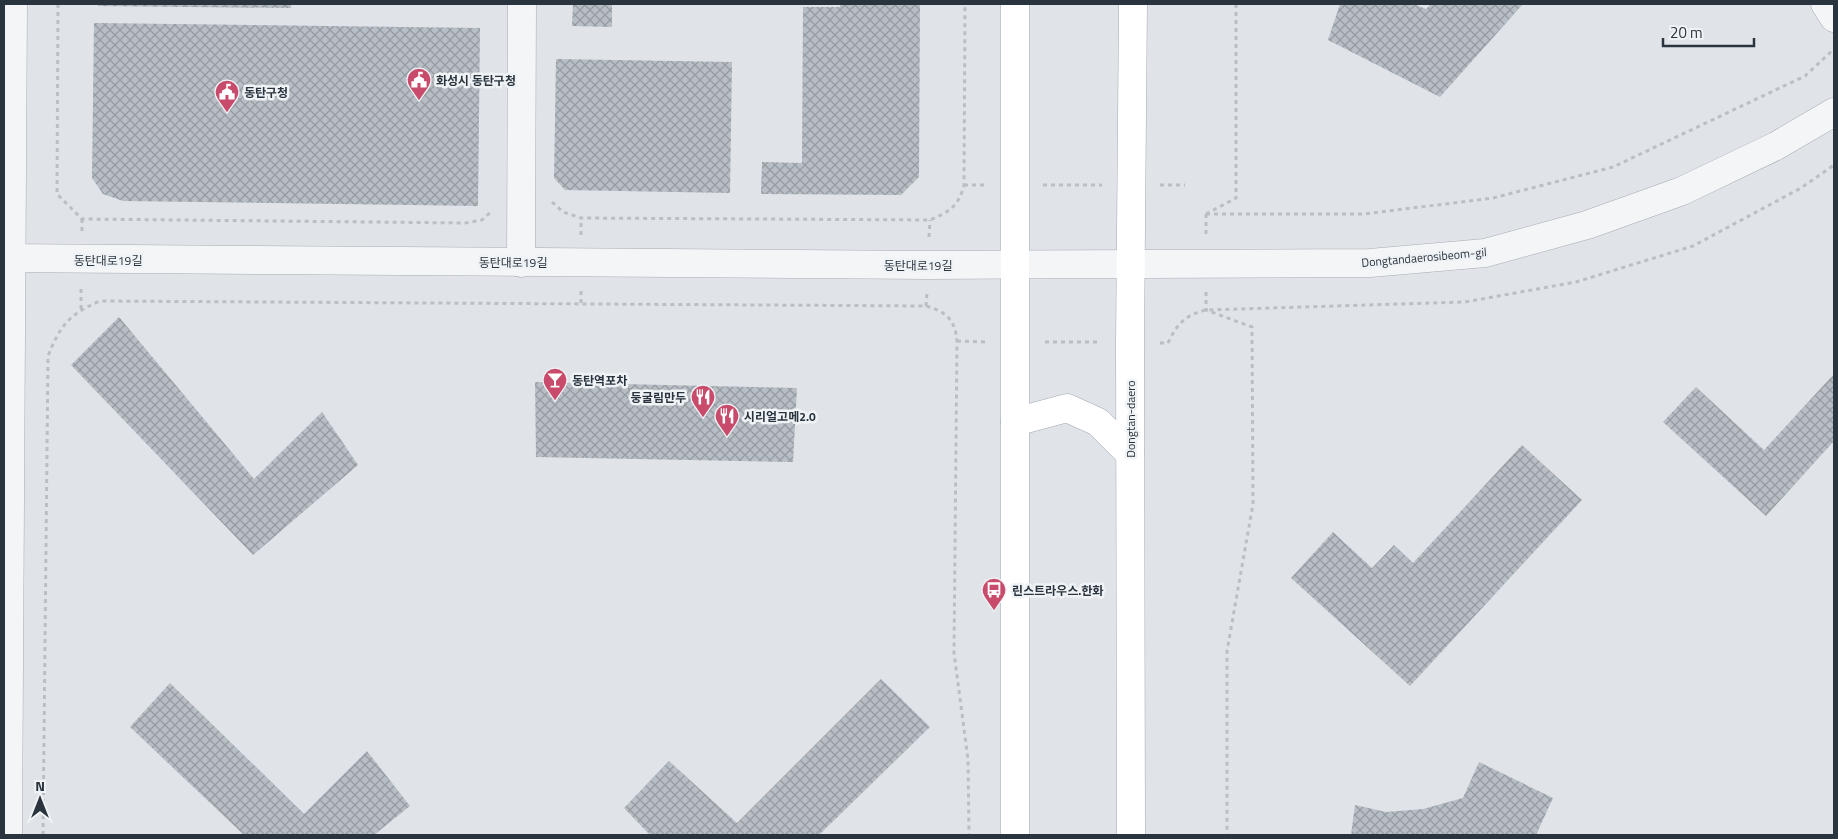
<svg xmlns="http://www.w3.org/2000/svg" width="1838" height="839" viewBox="0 0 1838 839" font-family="'Titillium Web','Noto Sans KR',sans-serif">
<defs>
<pattern id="building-cross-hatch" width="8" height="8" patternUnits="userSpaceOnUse" patternTransform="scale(1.25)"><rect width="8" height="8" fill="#b8bec5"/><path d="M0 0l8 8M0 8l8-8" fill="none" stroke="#969ba1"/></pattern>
</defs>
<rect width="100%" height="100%" fill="#e0e4e9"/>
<g fill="url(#building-cross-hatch)">
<polygon points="98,4 291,4 291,8 98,6"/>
<polygon points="573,4 612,4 612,27 572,26"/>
<polygon points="840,4 920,4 919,177 901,195 761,194 762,162 802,163 803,7 840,7"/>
<polygon points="1340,4 1414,4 1426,9 1431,4 1523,4 1440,97 1328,40"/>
<polygon points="94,23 480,28 478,206 123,201 103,194 92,178"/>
<polygon points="556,59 732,62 730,193 565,190 554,178"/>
<polygon points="119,317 254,479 322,412 358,465 253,555 71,365"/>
<polygon points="1834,374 1834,441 1766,516 1663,422 1696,387 1764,450"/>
<polygon points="535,382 797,388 793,462 536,457"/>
<polygon points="1522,445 1582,500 1410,686 1291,578 1333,532 1372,568 1394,545 1413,563"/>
<polygon points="881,679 930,727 819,835 650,835 624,808 669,761 737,823"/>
<polygon points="170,683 304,814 367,751 410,806 374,835 244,835 130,727"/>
<polygon points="1479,762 1553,798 1536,835 1351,835 1355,805 1386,812 1423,809 1463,798"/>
</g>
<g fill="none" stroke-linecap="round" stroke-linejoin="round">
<defs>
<g id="minor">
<polyline points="1825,4 1834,18"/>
<polyline points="4,258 928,265 1370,263 1485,253 1587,225 1682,191 1776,146 1834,112"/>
<polyline points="521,263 522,4"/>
<polyline points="8,835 13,4"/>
</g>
<g id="major">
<polyline points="1015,422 1067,408 1098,422 1130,454"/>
<polyline points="1015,835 1015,4"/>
<polyline points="1131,835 1130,343 1133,4"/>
</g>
</defs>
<use href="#minor" stroke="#a6acb3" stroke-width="29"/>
<use href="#major" stroke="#a0aab4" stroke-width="29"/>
<g stroke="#bbbfc3" stroke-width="3" stroke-dasharray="4 4" stroke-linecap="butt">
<polyline points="58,4 57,194 82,219 465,223 482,220 492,211"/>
<polyline points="964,185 987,185"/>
<polyline points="1043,185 1102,185"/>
<polyline points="1160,185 1185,185"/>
<path d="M552 202 563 212 581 218 930 220C949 212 959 206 964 185L965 4"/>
<polyline points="1206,214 1364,214 1493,198 1613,167 1805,76 1834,49"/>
<polyline points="1206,214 1206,234"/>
<polyline points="1206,214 1236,198 1236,4"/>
<polyline points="82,231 82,219"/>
<polyline points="581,235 581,218"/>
<polyline points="929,237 930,220"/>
<polyline points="581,291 581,304"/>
<polyline points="1206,292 1206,310 1252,327 1253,504 1227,651 1227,835"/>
<polyline points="926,306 927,293"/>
<polyline points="81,309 81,287"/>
<polyline points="957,341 986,342"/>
<polyline points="1045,342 1101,342"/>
<path d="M1160 343H1168C1177 324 1185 315 1206 310L1465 302 1576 282 1693 246 1801 188 1834 165"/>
<path d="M43 835 48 356C60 326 69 314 100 301L926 306C947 312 955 320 957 341L954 653 968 759 969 835"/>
</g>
<use href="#minor" stroke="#f3f5f7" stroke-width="28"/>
<use href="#major" stroke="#fff" stroke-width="28"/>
</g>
<defs>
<symbol id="civic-pin" viewBox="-11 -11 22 30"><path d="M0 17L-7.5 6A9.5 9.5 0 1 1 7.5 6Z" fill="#c84b6b" stroke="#f0f3f6"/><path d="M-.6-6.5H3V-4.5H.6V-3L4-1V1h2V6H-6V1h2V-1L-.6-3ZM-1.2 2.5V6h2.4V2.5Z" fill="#fff"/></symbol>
<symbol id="bar-pin" viewBox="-11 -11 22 30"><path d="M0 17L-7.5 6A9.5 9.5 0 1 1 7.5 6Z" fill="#c84b6b" stroke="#f0f3f6"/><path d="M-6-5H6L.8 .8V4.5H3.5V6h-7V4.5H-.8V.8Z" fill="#fff"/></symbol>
<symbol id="restaurant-pin" viewBox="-11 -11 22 30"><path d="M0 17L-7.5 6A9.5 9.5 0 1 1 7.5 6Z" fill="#c84b6b" stroke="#f0f3f6"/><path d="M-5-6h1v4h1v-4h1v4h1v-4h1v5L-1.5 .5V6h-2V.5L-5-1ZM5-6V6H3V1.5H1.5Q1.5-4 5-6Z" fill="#fff"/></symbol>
<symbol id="bus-pin" viewBox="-11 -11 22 30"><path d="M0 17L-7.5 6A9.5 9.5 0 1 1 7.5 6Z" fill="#c84b6b" stroke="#f0f3f6"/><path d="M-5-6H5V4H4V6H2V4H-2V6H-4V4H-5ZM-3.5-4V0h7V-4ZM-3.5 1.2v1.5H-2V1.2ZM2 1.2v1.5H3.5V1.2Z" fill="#fff"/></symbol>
</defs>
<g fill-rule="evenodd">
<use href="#civic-pin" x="405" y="66" width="28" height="38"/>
<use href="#civic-pin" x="213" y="78" width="28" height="38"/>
<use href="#bar-pin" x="541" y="366" width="28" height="38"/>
<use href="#restaurant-pin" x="689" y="383" width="28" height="38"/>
<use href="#restaurant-pin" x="713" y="402" width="28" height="38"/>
<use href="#bus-pin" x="980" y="576" width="28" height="38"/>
</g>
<g text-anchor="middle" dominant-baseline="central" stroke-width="5" stroke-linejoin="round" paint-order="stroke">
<g font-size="12" font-weight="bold" fill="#2a343f" stroke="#f0f3f6" text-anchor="start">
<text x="436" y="80">화성시 동탄구청</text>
<text x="244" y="92">동탄구청</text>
<text x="572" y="380">동탄역포차</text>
<text x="686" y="397" text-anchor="end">둥굴림만두</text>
<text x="744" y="416">시리얼고메2.0</text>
<text x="1012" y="590">린스트라우스.한화</text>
</g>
<g font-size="12" fill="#2a343f" stroke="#f0f3f6">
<text transform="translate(1424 257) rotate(-5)">Dongtandaerosibeom-gil</text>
<text x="108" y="260">동탄대로19길</text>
<text x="513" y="262">동탄대로19길</text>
<text x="918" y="265">동탄대로19길</text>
<text transform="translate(1130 419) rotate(-90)">Dongtan-daero</text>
</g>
</g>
<rect width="1838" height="839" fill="none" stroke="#2a343f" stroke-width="10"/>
<g transform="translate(40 799)" stroke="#f0f3f6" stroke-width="4" paint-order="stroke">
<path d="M0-4L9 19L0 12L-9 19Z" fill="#2a343f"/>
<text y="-8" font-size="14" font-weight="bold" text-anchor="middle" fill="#2a343f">N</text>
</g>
<path d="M1663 38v8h91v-8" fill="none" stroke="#2a343f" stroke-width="2.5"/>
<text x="1670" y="38" font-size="15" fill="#2a343f" stroke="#f0f3f6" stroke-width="4" paint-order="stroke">20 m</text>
</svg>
